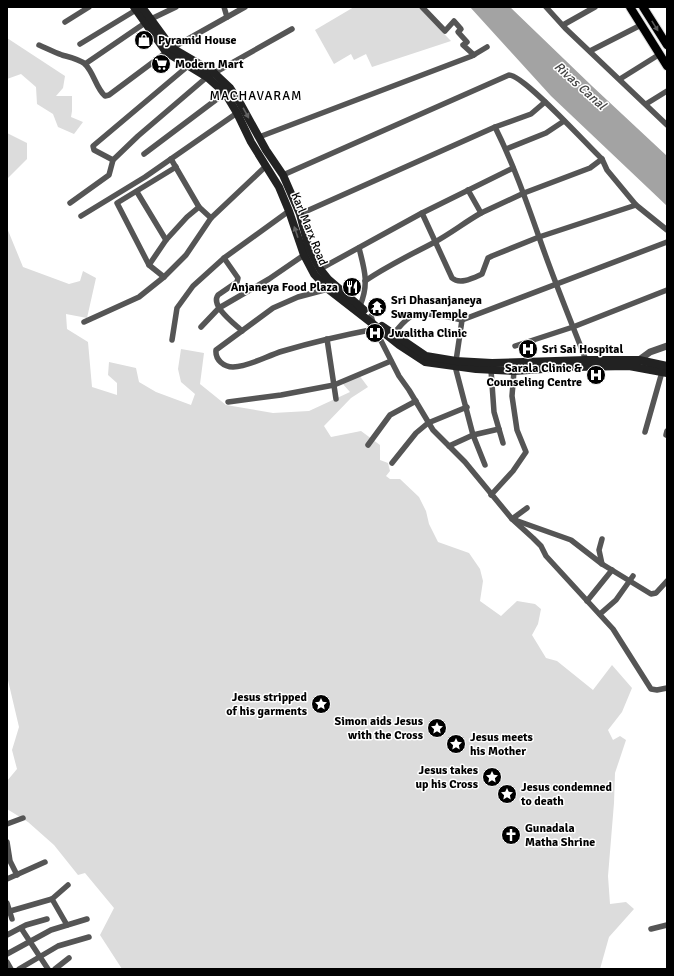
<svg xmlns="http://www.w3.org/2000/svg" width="674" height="976" viewBox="0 0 674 976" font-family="Signika,sans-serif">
<rect width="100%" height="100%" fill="#fff"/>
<g fill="#dcdcdc">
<polygon points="354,7 418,7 451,41 372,67 366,54 354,60 351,54 334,64 315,30"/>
<polygon points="7,38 65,76 63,88 56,96 72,96 72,111 71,117 83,122 74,134 58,127 53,114 37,104 36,87 21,74 7,79"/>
<polygon points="7,133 27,143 27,159 7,179"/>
<polygon points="7,228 23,267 69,284 80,281 83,271 96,278 87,318 66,314 67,329 88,342 92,387 117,395 117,383 108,375 109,362 136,368 139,382 156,392 191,405 195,394 181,382 178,369 181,349 204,353 200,384 226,405 273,413 309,411 350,392 342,383 359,375 368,387 351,398 324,426 331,437 361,431 380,445 380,460 388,463 390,471 386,476 390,479 400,479 419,497 426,511 429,524 438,542 469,553 480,569 483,581 480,601 501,616 517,601 535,604 541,609 538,624 532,635 546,658 557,661 593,690 612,665 632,688 622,712 608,730 613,740 620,736 626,740 615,773 614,803 608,876 610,904 626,902 634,909 609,937 600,969 452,969 450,968 436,969 122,969 100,935 114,908 85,873 78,875 54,845 28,822 7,809 7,781 17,769 12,750 19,727 7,676"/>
</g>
<polygon fill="#a3a3a3" points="470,7 510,7 592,86 667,156 667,206 551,96"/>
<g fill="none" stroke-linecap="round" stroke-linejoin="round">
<defs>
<g id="primary">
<polyline points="630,7 667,66"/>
<polyline points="643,7 667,45"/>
</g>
</defs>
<use href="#primary" stroke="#dbdbdb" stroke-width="10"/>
<g stroke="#555" stroke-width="5.5">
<polyline points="224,7 227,17"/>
<polyline points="422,7 445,31 454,21 461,29 458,32 467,42 463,45 474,55"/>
<polyline points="546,7 565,28 667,125"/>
<polyline points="151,19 176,7"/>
<polyline points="65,22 89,7"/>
<polyline points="563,25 595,7"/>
<polyline points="80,44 136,10"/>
<path d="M39 45C46 48 54 52 62 55 69 57 79 59 85 64 94 73 96 88 105 96L109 95 172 48 245 7"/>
<polyline points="590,51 641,25"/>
<polyline points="85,64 145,23"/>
<polyline points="620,79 660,54"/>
<polyline points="646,104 667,91"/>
<path d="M495 127C513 163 526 200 539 237 553 278 570 319 586 360"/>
<polyline points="259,137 472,56 487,47"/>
<polyline points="506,149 546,133 564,121"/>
<polyline points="144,154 225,93"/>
<polyline points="171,159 199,207 211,218"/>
<polyline points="113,160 94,150 93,146 188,66"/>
<path d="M283 175 509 75C524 75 587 145 602 159"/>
<polyline points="468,190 481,213 524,193 590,168 602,159 607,170 636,205 667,230"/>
<polyline points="137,192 166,240"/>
<polyline points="70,203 109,175 113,160 138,136 207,77 292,29"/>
<path d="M422 213 452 278C460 285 473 278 482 274L488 258 492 256 539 237 636 205"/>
<polyline points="300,214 495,127 531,114 545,102"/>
<polyline points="81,216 145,177 237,113"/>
<path d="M359 248C365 271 369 284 360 306"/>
<path d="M224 258 238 278 237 282 218 295C210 306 235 324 242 331"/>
<polyline points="149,265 166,240 187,217 199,207"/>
<polyline points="320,269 422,213 513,168"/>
<polyline points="164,277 149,265 117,203 176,167"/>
<path d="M365 281C387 266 410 255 433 243 450 234 465 222 481 213"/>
<path d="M328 289 298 297 273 308 216 350C215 360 224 367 233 367 251 366 266 356 283 351 313 342 344 335 375 329"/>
<polyline points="371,316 375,329 399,376 409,390 433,430 465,462 512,519 533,538 541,546 546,556 613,629 651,689 657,690 667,688"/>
<polyline points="84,322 139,297 164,277 186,255 211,218 266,166"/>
<polyline points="201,327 219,308 269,279 304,255"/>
<path d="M394 333C399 328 405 319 412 316 422 311 450 317 462 320L667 242"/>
<polyline points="327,339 336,399"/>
<polyline points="172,340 177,308 193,286 224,258 289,211"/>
<polyline points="515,346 573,327 667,290"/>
<polyline points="456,361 462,320"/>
<polyline points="455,366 473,435 485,465"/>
<polyline points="491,370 494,412 503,443"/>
<polyline points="228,402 281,395 334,385 391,361"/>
<polyline points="645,432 662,372"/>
<polyline points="666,435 667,431"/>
<polyline points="368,445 390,415 416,401"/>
<polyline points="449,446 473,435 499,429"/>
<polyline points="392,463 416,433 428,423 467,407"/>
<polyline points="491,495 513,471 526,452 517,430 512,396 514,371"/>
<polyline points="527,508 512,519 571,540 602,564 651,594 656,593 667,581"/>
<polyline points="602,539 599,550 602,564"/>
<polyline points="587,601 612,570"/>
<polyline points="600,614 616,600 633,576"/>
<polyline points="7,824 23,818"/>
<polyline points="7,842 10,861 17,875"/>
<polyline points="7,879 45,862"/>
<polyline points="52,899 67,925"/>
<polyline points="7,903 12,919"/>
<polyline points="7,912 52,899 68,885"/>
<polyline points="21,928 48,969"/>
<polyline points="651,929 667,925"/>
<polyline points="7,935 26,925 47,919"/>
<polyline points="7,954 51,930 87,919"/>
<polyline points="7,962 11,969"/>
<polyline points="19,969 58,946 89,937"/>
<polyline points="55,969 69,958"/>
</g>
<polyline stroke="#555" stroke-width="7" points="639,360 650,352 667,346"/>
<g stroke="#222" stroke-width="8">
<polyline points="134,7 166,52 207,77 225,93 237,113 251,142 279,187 289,211 304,255 314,274 328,289 373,324 399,345 425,362 476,369 514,371 573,367 629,366 667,373"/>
<polyline points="142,7 172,48 213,72 230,88 240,103 266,150 283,175 300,214 309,249 320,269 328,279 364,310"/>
<polyline points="382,326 426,356 456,361 492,363 586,360 639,360 667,366"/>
</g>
<use href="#primary" stroke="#000" stroke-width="8"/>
</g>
<defs><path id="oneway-solid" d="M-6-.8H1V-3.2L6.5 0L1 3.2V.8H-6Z"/></defs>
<use fill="#595959" href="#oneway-solid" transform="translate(655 26) rotate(58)"/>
<g fill="#646464">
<use href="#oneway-solid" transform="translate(246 113) rotate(61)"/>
<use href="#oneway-solid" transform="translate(296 232) rotate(-109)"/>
</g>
<defs>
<symbol id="shop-disc" viewBox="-11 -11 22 22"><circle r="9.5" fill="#000" stroke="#fff"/><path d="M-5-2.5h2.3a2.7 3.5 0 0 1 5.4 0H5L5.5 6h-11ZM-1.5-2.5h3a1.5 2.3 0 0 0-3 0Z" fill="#fff"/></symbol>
<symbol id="supermarket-disc" viewBox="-11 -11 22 22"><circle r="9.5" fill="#000" stroke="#fff"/><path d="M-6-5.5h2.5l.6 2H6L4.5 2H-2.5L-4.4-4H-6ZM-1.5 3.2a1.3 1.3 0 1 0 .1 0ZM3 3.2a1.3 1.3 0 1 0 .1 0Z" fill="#fff"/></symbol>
<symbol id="restaurant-disc" viewBox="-11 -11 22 22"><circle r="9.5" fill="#000" stroke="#fff"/><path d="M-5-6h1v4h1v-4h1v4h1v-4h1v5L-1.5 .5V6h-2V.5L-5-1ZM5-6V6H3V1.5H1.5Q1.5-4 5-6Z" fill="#fff"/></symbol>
<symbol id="temple-disc" viewBox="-11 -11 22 22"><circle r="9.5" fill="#000" stroke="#fff"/><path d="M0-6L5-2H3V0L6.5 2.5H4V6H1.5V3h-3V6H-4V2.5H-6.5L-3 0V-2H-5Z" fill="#fff"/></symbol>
<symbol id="hospital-disc" viewBox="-11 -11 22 22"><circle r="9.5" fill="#000" stroke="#fff"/><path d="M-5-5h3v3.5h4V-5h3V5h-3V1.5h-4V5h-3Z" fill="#fff"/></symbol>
<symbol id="sight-disc" viewBox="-11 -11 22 22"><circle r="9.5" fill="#000" stroke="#fff"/><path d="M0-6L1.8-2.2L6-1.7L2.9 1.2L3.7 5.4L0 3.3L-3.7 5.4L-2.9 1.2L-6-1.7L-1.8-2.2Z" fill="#fff"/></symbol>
<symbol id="church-disc" viewBox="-11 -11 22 22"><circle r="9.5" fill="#000" stroke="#fff"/><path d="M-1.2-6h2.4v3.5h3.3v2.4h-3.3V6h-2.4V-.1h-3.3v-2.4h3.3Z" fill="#fff"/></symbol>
</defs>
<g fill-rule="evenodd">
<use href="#shop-disc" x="133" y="29" width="22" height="22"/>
<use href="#supermarket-disc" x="150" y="53" width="22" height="22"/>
<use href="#restaurant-disc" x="341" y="276" width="22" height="22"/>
<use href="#temple-disc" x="366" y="296" width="22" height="22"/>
<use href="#hospital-disc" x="364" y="322" width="22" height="22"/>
<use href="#hospital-disc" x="517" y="338" width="22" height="22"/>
<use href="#hospital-disc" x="585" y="364" width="22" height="22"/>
<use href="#sight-disc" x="310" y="693" width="22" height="22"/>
<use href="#sight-disc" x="426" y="717" width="22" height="22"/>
<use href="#sight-disc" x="445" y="733" width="22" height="22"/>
<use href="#sight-disc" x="481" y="766" width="22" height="22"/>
<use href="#sight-disc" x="496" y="783" width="22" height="22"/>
<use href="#church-disc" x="500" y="824" width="22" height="22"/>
</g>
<g text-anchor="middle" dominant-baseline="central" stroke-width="3" stroke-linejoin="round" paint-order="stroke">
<g font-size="12" font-weight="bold" fill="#000" stroke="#fff" text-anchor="start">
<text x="158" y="40">Pyramid House</text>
<text x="175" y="64">Modern Mart</text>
<text x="338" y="287" text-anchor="end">Anjaneya Food Plaza</text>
<text x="391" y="300">Sri Dhasanjaneya<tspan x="391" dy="14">Swamy Temple</tspan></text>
<text x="389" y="333">Jwalitha Clinic</text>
<text x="542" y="349">Sri Sai Hospital</text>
<text x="582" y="368" text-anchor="end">Sarala Clinic &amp;<tspan x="582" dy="14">Counseling Centre</tspan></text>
<text x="307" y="697" text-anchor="end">Jesus stripped<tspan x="307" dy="14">of his garments</tspan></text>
<text x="423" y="721" text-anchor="end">Simon aids Jesus<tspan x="423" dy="14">with the Cross</tspan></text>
<text x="470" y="737">Jesus meets<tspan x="470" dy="14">his Mother</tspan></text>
<text x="478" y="770" text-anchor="end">Jesus takes<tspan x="478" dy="14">up his Cross</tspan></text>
<text x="521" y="787">Jesus condemned<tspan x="521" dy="14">to death</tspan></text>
<text x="525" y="828">Gunadala<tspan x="525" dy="14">Matha Shrine</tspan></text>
</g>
<g font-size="12" fill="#000" stroke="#fff">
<text transform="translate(309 229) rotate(68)">Karl Marx Road</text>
</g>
<g font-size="13" font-style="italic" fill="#444" stroke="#fff">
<text transform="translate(580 86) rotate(42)">Rivas Canal</text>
</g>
<g font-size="13" letter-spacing="1" fill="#000" stroke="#fff">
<text x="256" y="96">MACHAVARAM</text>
</g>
</g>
<rect width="674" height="976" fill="none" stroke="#000000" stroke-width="16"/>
</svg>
